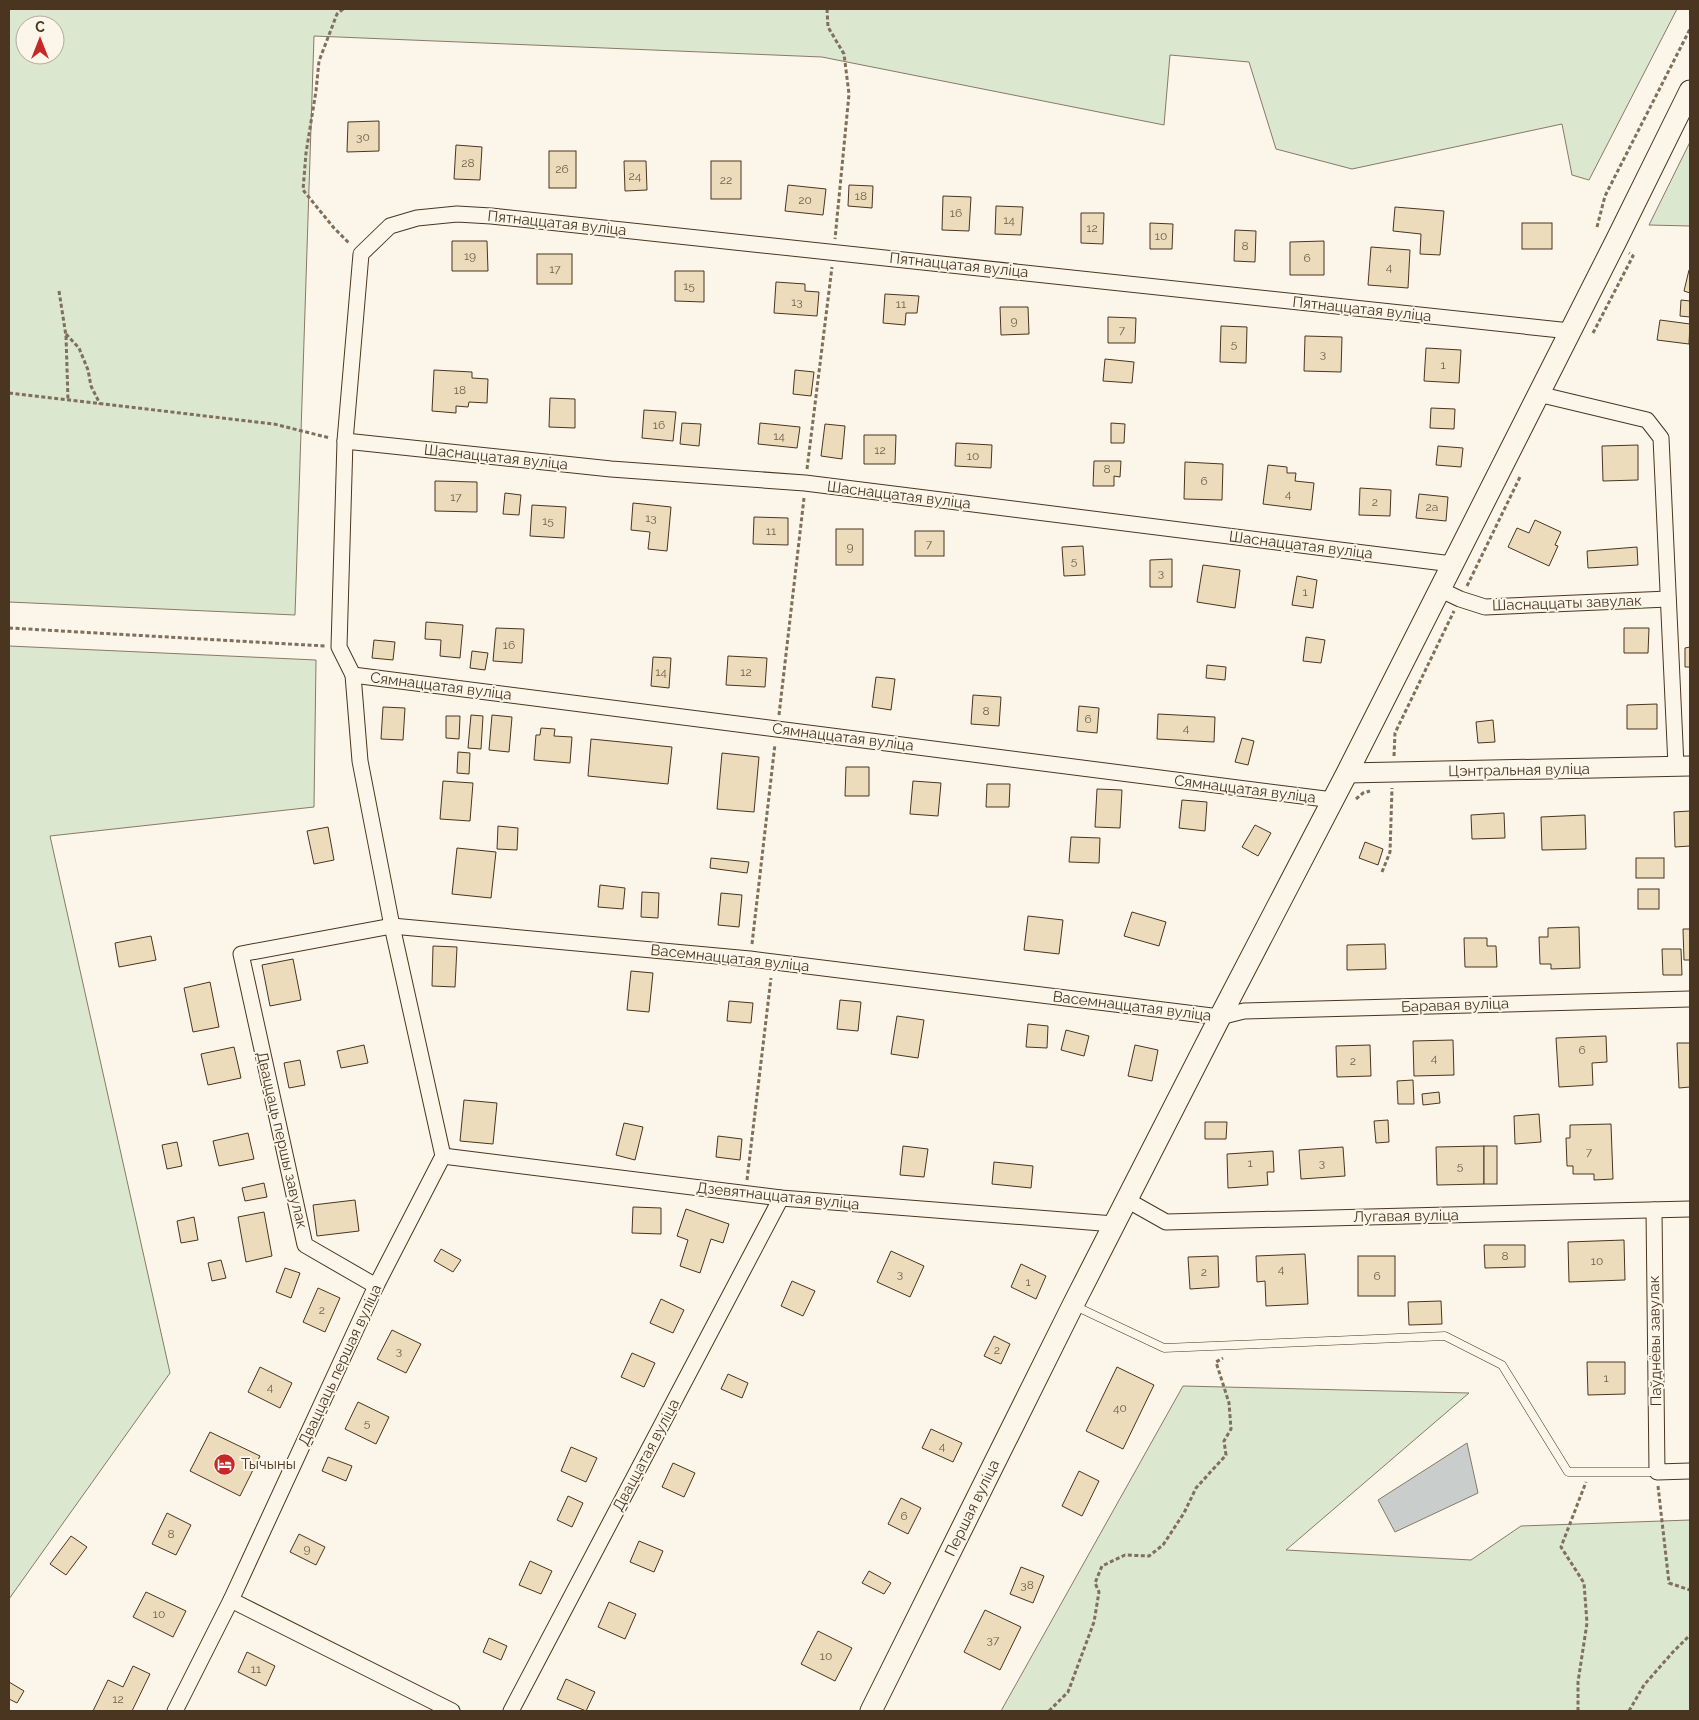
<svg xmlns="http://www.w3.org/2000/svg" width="1699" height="1720" viewBox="0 0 1699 1720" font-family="Raleway,sans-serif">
<rect width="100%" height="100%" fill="#fbf6e9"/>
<g fill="#dce7d0" stroke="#887966" fill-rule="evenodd">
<path d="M9 9H1677L1589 180 1572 175 1562 124 1352 169 1276 149 1249 62 1170 55 1164 125 822 57 314 36 295 615 9 602ZM25 25H55V55H25Z"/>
<polygon points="1690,142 1690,226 1649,225"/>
<polygon points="9,646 316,660 314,807 50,836 170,1373 9,1599"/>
<polygon points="1183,1386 1469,1393 1286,1550 1471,1560 1521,1526 1690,1520 1690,1711 1001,1711"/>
</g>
<polygon fill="#c9cecd" stroke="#887966" points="1467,1443 1478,1493 1395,1532 1378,1500"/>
<g fill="#ecdcbc" stroke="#4a3520">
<polygon points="379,121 379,151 347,152 348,122"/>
<polygon points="456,145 482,147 480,180 454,179"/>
<rect x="549" y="151" width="27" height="37"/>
<polygon points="624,161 646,161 647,190 625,191"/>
<rect x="711" y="161" width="30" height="38"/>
<polygon points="788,185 826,189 823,215 785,211"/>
<polygon points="849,185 873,186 872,208 848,206"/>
<polygon points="943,196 971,197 969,231 942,230"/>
<polygon points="996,206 1023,207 1021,235 995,234"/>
<polygon points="1395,207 1444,211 1440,255 1420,254 1421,234 1393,231"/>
<polygon points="1081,213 1104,213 1103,244 1081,243"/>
<polygon points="1150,223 1173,224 1172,249 1150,249"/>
<rect x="1522" y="223" width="30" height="26"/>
<polygon points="1235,230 1256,231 1255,262 1234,261"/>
<polygon points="452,241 487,241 488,271 452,271"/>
<polygon points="1324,241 1324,275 1290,275 1290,242"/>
<polygon points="1371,247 1410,250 1408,288 1368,285"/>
<rect x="537" y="254" width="35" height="30"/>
<polygon points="1689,270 1690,270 1690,293 1684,291"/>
<polygon points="675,271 704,271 704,302 675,301"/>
<polygon points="776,282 805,284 805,291 819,292 817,316 774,313"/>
<polygon points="885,294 919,296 917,313 906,313 905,325 883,323"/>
<polygon points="1681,300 1690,301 1690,317 1680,316"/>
<polygon points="1000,307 1028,307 1029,334 1001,335"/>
<polygon points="1108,317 1136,318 1135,343 1108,343"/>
<polygon points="1660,320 1690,324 1689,344 1657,340"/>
<polygon points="1221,326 1247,327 1246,363 1220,362"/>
<polygon points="1305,336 1342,337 1341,372 1304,371"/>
<polygon points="1426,348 1461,350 1459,383 1424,381"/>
<polygon points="1105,359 1134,362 1132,383 1103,381"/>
<polygon points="434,370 472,372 472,378 488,379 487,403 469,402 468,407 456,406 456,413 432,411"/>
<polygon points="795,370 814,372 811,396 793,394"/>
<polygon points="550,398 575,399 575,428 549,427"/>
<polygon points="1431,408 1455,409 1454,429 1430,428"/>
<polygon points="644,410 676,412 673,441 642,438"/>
<polygon points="682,423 701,424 699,446 680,444"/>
<polygon points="760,423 800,427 797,448 758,444"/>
<polygon points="1111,423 1125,424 1124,443 1111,443"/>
<polygon points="825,424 845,426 842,459 821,456"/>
<polygon points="864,435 896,435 895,464 864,464"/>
<polygon points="956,443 992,445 991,468 955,466"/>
<polygon points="1638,445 1638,480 1603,481 1602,446"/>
<polygon points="1438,446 1463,448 1461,467 1436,465"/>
<polygon points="1094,461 1121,461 1120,477 1114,476 1114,486 1093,486"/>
<polygon points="1185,462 1223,464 1222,500 1184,499"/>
<polygon points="1268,465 1287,467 1287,473 1296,473 1295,481 1314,483 1311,510 1263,504"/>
<polygon points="435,481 477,482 477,512 435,511"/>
<polygon points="1360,488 1391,490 1390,516 1359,515"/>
<polygon points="505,493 521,495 519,515 503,514"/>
<polygon points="1419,494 1448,497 1446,521 1416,518"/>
<polygon points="633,503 671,507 667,551 648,549 650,532 631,530"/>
<polygon points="532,505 566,507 564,538 530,536"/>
<polygon points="754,517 788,518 788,545 753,544"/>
<polygon points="1535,520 1561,532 1555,545 1558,546 1549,566 1508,547 1517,528 1529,533"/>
<rect x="836" y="529" width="27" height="36"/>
<rect x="915" y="531" width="29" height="25"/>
<polygon points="1083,546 1085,575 1064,576 1062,547"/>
<polygon points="1637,547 1638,565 1588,568 1587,551"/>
<polygon points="1172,559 1172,587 1150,587 1150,560"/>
<polygon points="1203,565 1240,570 1235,608 1197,602"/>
<polygon points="1297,576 1317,580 1313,608 1292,605"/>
<polygon points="426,622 463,625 460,658 440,656 441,640 425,639"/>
<polygon points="496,628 524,629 522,663 493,661"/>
<polygon points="1624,628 1649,628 1648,653 1624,653"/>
<polygon points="1306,637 1325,640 1321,663 1303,661"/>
<polygon points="374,640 395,642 393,660 372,658"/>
<polygon points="1690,647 1690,667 1685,667 1685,648"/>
<polygon points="472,651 488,653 485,670 470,668"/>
<polygon points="728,656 767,658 765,687 726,685"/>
<polygon points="653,657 671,658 669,688 651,686"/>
<polygon points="1207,665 1226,667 1225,680 1206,678"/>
<polygon points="876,677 895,679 891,710 872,707"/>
<polygon points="973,695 1001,697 999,726 971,724"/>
<polygon points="1657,704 1657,729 1627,729 1627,705"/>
<polygon points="1079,706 1099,708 1097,733 1077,731"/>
<polygon points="383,707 405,708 403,740 381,739"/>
<polygon points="1158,714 1215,717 1214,742 1157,739"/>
<polygon points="471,715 483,716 481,749 468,748"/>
<polygon points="492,715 512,717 509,752 489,750"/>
<polygon points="446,716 460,716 459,739 446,738"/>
<polygon points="1493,720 1495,742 1478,743 1476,722"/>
<polygon points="541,728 555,729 554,736 572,737 570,763 534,760 536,735 540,735"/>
<polygon points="1242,738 1254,741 1248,765 1235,762"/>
<polygon points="591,739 672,747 668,784 588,776"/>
<polygon points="458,752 470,753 469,774 457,773"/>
<polygon points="722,753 759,757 754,812 717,809"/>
<polygon points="846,767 869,767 869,796 845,796"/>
<polygon points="443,781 473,783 470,821 440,819"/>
<polygon points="913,781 941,783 938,816 910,814"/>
<polygon points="987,784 1010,784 1009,807 986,807"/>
<polygon points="1097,789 1122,790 1120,828 1095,827"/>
<polygon points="1182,800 1207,802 1205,831 1179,828"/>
<polygon points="1690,811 1690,846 1675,847 1674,812"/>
<polygon points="1504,813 1505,838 1472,839 1471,815"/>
<polygon points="1585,815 1586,849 1542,850 1541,817"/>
<polygon points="1255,825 1271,833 1258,856 1242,847"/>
<polygon points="498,826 518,828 517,850 497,849"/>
<polygon points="328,827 334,860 314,864 307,831"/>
<polygon points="1071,837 1100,838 1099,863 1069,862"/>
<polygon points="1365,842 1383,849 1378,865 1359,858"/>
<polygon points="457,848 496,852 491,898 452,894"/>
<polygon points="711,858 749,862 747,873 710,868"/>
<rect x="1636" y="858" width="28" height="20"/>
<polygon points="600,885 625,888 623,909 598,907"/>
<rect x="1638" y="889" width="21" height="20"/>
<polygon points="642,892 659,893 658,918 641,917"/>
<polygon points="721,893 742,895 739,927 718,925"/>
<polygon points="1132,912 1166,922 1159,946 1124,936"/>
<polygon points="1028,916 1063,920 1059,954 1024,950"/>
<polygon points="1579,927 1580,968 1551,969 1551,964 1540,964 1539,937 1548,937 1548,928"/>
<polygon points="1683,929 1690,929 1690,960 1684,960"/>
<polygon points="151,936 156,960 119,967 115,943"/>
<polygon points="1464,938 1487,938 1487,946 1496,946 1497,967 1465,967"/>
<polygon points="1385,944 1386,969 1347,970 1347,945"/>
<polygon points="433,946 457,947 455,987 432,986"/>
<polygon points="1662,949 1681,949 1682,975 1663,975"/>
<polygon points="293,959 301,1000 270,1006 262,965"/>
<polygon points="631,971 653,973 649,1012 627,1010"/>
<polygon points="210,982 219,1027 193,1032 184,988"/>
<polygon points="840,1000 861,1002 858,1031 837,1029"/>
<polygon points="729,1001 753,1003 751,1023 727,1021"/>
<polygon points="897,1016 924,1020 918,1058 891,1054"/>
<polygon points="1028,1024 1048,1026 1047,1048 1026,1047"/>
<polygon points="1066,1030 1089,1036 1084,1056 1061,1050"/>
<polygon points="1606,1036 1607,1062 1592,1063 1593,1085 1559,1087 1556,1038"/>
<polygon points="1453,1040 1454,1075 1414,1076 1413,1041"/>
<polygon points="1677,1043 1690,1043 1690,1087 1679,1088"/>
<polygon points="364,1045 368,1063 341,1068 337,1051"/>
<polygon points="1135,1045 1158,1050 1152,1081 1128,1076"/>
<polygon points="1370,1045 1371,1076 1337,1077 1336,1046"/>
<polygon points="234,1047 241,1078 208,1085 201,1054"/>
<polygon points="300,1060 305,1085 289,1088 284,1063"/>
<polygon points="1413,1080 1414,1104 1398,1104 1397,1081"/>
<polygon points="1439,1092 1440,1103 1423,1105 1422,1094"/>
<polygon points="464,1100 497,1103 493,1144 460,1141"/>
<polygon points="1539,1114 1541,1142 1515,1144 1514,1116"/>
<polygon points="1388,1120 1389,1142 1376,1143 1374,1121"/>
<polygon points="1205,1122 1227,1122 1226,1139 1205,1139"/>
<polygon points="624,1123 643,1127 635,1160 616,1155"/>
<polygon points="1611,1124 1613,1179 1594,1180 1594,1174 1573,1174 1573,1166 1567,1166 1566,1138 1570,1138 1570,1125"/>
<polygon points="248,1133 254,1159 219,1166 213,1141"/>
<polygon points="718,1136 742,1139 740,1160 716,1157"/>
<polygon points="177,1142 182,1166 167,1169 162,1145"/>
<polygon points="903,1146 928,1149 924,1177 900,1175"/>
<polygon points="1484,1146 1484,1184 1437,1185 1436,1147"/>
<rect x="1484" y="1146" width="13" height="38"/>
<polygon points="1343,1147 1345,1176 1301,1179 1299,1150"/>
<polygon points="1273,1151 1274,1172 1267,1172 1268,1185 1228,1188 1227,1154"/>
<polygon points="994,1162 1033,1166 1031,1188 992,1184"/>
<polygon points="264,1183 267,1197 245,1201 242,1188"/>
<polygon points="355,1200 359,1231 317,1236 313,1205"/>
<polygon points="633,1207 661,1208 661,1234 632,1233"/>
<polygon points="686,1209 729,1224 723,1243 711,1239 700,1273 680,1266 688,1240 677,1236"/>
<polygon points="264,1212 272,1256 246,1262 238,1217"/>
<polygon points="194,1217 198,1240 181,1243 177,1221"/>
<polygon points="1624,1240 1625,1280 1569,1282 1568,1242"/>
<polygon points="1484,1245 1525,1245 1525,1267 1485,1268"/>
<polygon points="441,1249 461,1260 453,1272 434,1261"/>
<polygon points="891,1251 924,1266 910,1297 877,1282"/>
<polygon points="1305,1254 1308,1304 1266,1306 1265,1281 1257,1282 1256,1256"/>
<polygon points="1218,1256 1219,1287 1190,1289 1188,1257"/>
<rect x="1358" y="1256" width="37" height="40"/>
<polygon points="221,1260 226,1278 212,1281 208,1263"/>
<polygon points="1021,1264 1046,1276 1036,1299 1011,1287"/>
<polygon points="285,1268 300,1273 291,1298 276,1292"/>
<polygon points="792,1281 815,1291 803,1316 781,1306"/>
<polygon points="318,1288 340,1298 325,1332 303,1322"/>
<polygon points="661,1299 684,1310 673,1333 650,1323"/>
<polygon points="1441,1301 1442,1324 1409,1325 1408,1302"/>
<polygon points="392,1330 421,1344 406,1373 377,1359"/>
<polygon points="994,1336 1010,1344 1001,1364 984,1356"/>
<polygon points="632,1353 655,1363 644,1387 621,1377"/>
<polygon points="1587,1362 1625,1362 1625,1394 1588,1395"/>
<polygon points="260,1367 292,1383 280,1408 248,1392"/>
<polygon points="1117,1367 1154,1385 1123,1449 1086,1431"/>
<polygon points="728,1374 748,1383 742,1398 721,1389"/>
<polygon points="358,1402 389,1417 376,1444 345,1429"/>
<polygon points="931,1429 962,1443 953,1462 922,1448"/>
<polygon points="210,1432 260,1456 240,1496 190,1471"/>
<polygon points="571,1447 597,1458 586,1482 561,1471"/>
<polygon points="328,1457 352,1466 346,1481 322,1471"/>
<polygon points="673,1463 695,1473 684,1497 662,1487"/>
<polygon points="1079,1471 1099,1481 1082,1516 1062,1506"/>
<polygon points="568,1496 583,1503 572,1527 557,1520"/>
<polygon points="901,1498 921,1508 908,1534 888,1524"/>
<polygon points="167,1513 191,1525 176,1555 152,1544"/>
<polygon points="299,1534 325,1547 316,1565 290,1552"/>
<polygon points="71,1536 87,1547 66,1575 50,1564"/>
<polygon points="639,1541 663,1551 654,1572 630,1562"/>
<polygon points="530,1561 552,1571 541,1594 519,1585"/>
<polygon points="1021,1567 1044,1576 1033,1603 1010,1594"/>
<polygon points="869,1571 891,1583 884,1594 862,1583"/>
<polygon points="146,1592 186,1611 173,1637 133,1617"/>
<polygon points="609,1602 636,1614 625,1639 598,1627"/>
<polygon points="985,1610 1021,1627 1000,1670 964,1652"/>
<polygon points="818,1631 852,1648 835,1681 801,1664"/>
<polygon points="489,1638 507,1646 501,1660 483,1652"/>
<polygon points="247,1652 275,1666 266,1686 238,1672"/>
<polygon points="133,1666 150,1674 132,1711 93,1711 108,1680 123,1687"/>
<polygon points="566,1679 595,1692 586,1711 557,1699"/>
<polygon points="9,1682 24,1691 17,1703 9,1699"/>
</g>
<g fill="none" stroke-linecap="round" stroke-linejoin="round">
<defs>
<polyline id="service" points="1075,1306 1164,1348 1445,1336 1502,1365 1568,1472 1657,1472"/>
<g id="minor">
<polyline points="1538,394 1647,420 1661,438 1676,766"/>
<polyline points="345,441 611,469 805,483 1452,564"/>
<polyline points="1439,589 1460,599 1485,607 1668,599"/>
<polyline points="353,675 1333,800"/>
<polyline points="443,1156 392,926 360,761 353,675 339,647 345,441 361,254 390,226 417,218 457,214 491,216 1570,331"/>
<polyline points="443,1156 781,1198 1114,1224"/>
<polyline points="1127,1200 1166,1222 1690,1209"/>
<polyline points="1654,1210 1657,1472 1690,1471"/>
<polyline points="376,1286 305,1245 241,954 392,926 750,959 1220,1017 1244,1011 1690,999"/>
<polyline points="231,1600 452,1711"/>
<polyline points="175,1711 231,1600 376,1286 443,1156"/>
<polyline points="511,1711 781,1198"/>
</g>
<polyline id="tertiary" points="1347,773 1690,766"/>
<polyline id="secondary" points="871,1711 1073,1305 1220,1017 1347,773 1616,241 1690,91"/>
</defs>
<use href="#service" stroke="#4a3520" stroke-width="9"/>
<use href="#minor" stroke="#4a3520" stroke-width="17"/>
<use href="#tertiary" stroke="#4a3520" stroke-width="21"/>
<use href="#secondary" stroke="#4a3520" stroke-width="23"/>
<g stroke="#7f6f5c" stroke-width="3" stroke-dasharray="4 2.5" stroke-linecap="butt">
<polyline points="343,9 337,14 319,61 316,91 306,153 303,190 334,228 350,244"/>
<polyline points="827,9 828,27 844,54 849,94 835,239"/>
<polyline points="1597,227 1605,196 1690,29"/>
<polyline points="59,291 66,336 68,400"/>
<polyline points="1593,333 1633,256 1629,253"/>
<polyline points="66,334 79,348 88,370 91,386 100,404"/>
<polyline points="9,393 274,424 330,438"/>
<polyline points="807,469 832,267"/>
<polyline points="1467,586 1520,477"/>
<polyline points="9,628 325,646"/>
<polyline points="779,715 804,498"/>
<polyline points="1394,756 1395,733 1454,611"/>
<polyline points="1356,799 1363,793 1370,791"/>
<polyline points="1382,872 1390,852 1392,788"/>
<polyline points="752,944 775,744"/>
<polyline points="747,1180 771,978"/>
<polyline points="1658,1486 1669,1583 1690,1590"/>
<polyline points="1049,1711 1068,1692 1094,1622 1099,1592 1095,1583 1102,1566 1125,1555 1149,1556 1163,1545 1184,1513 1196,1488 1226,1455 1224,1441 1231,1429 1229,1403 1216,1362 1223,1358"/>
<polyline points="1578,1711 1578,1682 1587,1623 1584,1583 1561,1547 1586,1482"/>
<polyline points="1629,1711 1644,1685 1673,1652 1690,1635"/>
</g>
<use href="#service" stroke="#fbf6e9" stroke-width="8"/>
<use href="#minor" stroke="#fbf6e9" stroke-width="15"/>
<use href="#tertiary" stroke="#fbf6e9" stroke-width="19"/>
<use href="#secondary" stroke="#fbf6e9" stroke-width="21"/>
</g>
<defs>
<symbol id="hotel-disc" viewBox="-11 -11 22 22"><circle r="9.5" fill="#c62828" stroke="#fbf6e9"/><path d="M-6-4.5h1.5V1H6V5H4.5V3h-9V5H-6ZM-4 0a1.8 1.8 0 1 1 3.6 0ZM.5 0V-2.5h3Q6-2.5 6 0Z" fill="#fff"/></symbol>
</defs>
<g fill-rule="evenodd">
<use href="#hotel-disc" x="212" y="1452" width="25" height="25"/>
</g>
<g text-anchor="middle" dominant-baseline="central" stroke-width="4" stroke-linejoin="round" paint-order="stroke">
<g font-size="12" fill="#725f47">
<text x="363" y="137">30</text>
<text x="468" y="163">28</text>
<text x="562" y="169">26</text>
<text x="635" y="176">24</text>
<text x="726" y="180">22</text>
<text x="861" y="196">18</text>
<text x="805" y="200">20</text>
<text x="956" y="213">16</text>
<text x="1009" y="220">14</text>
<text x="1092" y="228">12</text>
<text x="1161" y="236">10</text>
<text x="1245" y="246">8</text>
<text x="470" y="256">19</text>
<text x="1307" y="258">6</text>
<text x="1389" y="267">4</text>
<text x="555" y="269">17</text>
<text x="689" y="286">15</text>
<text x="797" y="302">13</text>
<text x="901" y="304">11</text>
<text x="1014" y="321">9</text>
<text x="1122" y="330">7</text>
<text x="1234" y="344">5</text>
<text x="1323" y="354">3</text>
<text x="1443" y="365">1</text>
<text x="460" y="390">18</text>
<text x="659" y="425">16</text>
<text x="779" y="436">14</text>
<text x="880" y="450">12</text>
<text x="973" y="456">10</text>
<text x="1107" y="469">8</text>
<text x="1204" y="481">6</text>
<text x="1288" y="494">4</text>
<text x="456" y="497">17</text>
<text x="1375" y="502">2</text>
<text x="1432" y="507">2а</text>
<text x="651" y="518">13</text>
<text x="548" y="521">15</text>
<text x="771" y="531">11</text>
<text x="929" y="544">7</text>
<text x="850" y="547">9</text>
<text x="1074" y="561">5</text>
<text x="1161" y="573">3</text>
<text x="1305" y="592">1</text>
<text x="509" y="645">16</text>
<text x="661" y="672">14</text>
<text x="746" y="672">12</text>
<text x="986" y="711">8</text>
<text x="1088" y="719">6</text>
<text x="1186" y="728">4</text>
<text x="1582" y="1050">6</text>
<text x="1434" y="1058">4</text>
<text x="1353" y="1061">2</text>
<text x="1589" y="1152">7</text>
<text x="1250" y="1163">1</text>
<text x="1322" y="1163">3</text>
<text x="1460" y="1166">5</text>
<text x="1505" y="1256">8</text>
<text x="1597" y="1261">10</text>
<text x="1281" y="1269">4</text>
<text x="1204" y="1272">2</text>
<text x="900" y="1274">3</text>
<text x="1377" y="1276">6</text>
<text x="1028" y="1282">1</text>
<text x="322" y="1310">2</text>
<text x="997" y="1350">2</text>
<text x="399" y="1351">3</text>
<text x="1606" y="1378">1</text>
<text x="270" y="1387">4</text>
<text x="1120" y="1408">40</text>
<text x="367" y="1423">5</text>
<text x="942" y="1446">4</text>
<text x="904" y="1516">6</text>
<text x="171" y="1534">8</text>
<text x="307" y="1549">9</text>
<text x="1027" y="1585">38</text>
<text x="159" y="1614">10</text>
<text x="993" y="1640">37</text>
<text x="826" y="1656">10</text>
<text x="256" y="1669">11</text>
<text x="118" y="1699">12</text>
</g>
<g font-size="15" fill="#4a3520" stroke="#fbf6e9">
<text transform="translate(557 223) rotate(6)">Пятнаццатая вуліца</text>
<text transform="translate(959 265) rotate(6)">Пятнаццатая вуліца</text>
<text transform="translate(1362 309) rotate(6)">Пятнаццатая вуліца</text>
<text transform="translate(496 457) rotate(6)">Шаснаццатая вуліца</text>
<text transform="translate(899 495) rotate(7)">Шаснаццатая вуліца</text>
<text transform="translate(1301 545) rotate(7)">Шаснаццатая вуліца</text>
<text transform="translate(1567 603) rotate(-2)">Шаснаццаты завулак</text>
<text transform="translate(441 686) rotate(7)">Сямнаццатая вуліца</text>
<text transform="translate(843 737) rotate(7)">Сямнаццатая вуліца</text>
<text transform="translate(1519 770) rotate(-1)">Цэнтральная вуліца</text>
<text transform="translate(1245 789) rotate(7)">Сямнаццатая вуліца</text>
<text transform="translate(730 958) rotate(6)">Васемнаццатая вуліца</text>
<text transform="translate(1455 1005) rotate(-2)">Баравая вуліца</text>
<text transform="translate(1132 1006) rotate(7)">Васемнаццатая вуліца</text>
<text transform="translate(282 1140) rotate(77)">Дваццаць першы завулак</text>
<text transform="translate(778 1196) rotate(6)">Дзевятнаццатая вуліца</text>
<text transform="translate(1406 1216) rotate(-1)">Лугавая вуліца</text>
<text transform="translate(1655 1341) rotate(-91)">Паўднёвы завулак</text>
<text transform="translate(340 1365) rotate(-65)">Дваццаць першая вуліца</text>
<text transform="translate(646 1455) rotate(-62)">Дваццатая вуліца</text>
<text transform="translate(972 1508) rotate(-64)">Першая вуліца</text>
</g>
<g font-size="15" fill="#4a3520" stroke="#fbf6e9" text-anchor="start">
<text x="241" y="1464">Тычыны</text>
</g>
</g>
<rect width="1699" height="1720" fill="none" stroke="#4a3520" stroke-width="20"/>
<g transform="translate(40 40)"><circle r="24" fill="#fbf6e9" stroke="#b4a999"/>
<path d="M0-4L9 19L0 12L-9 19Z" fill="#c62828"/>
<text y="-8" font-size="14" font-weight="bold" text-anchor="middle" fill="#4a3520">С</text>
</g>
</svg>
